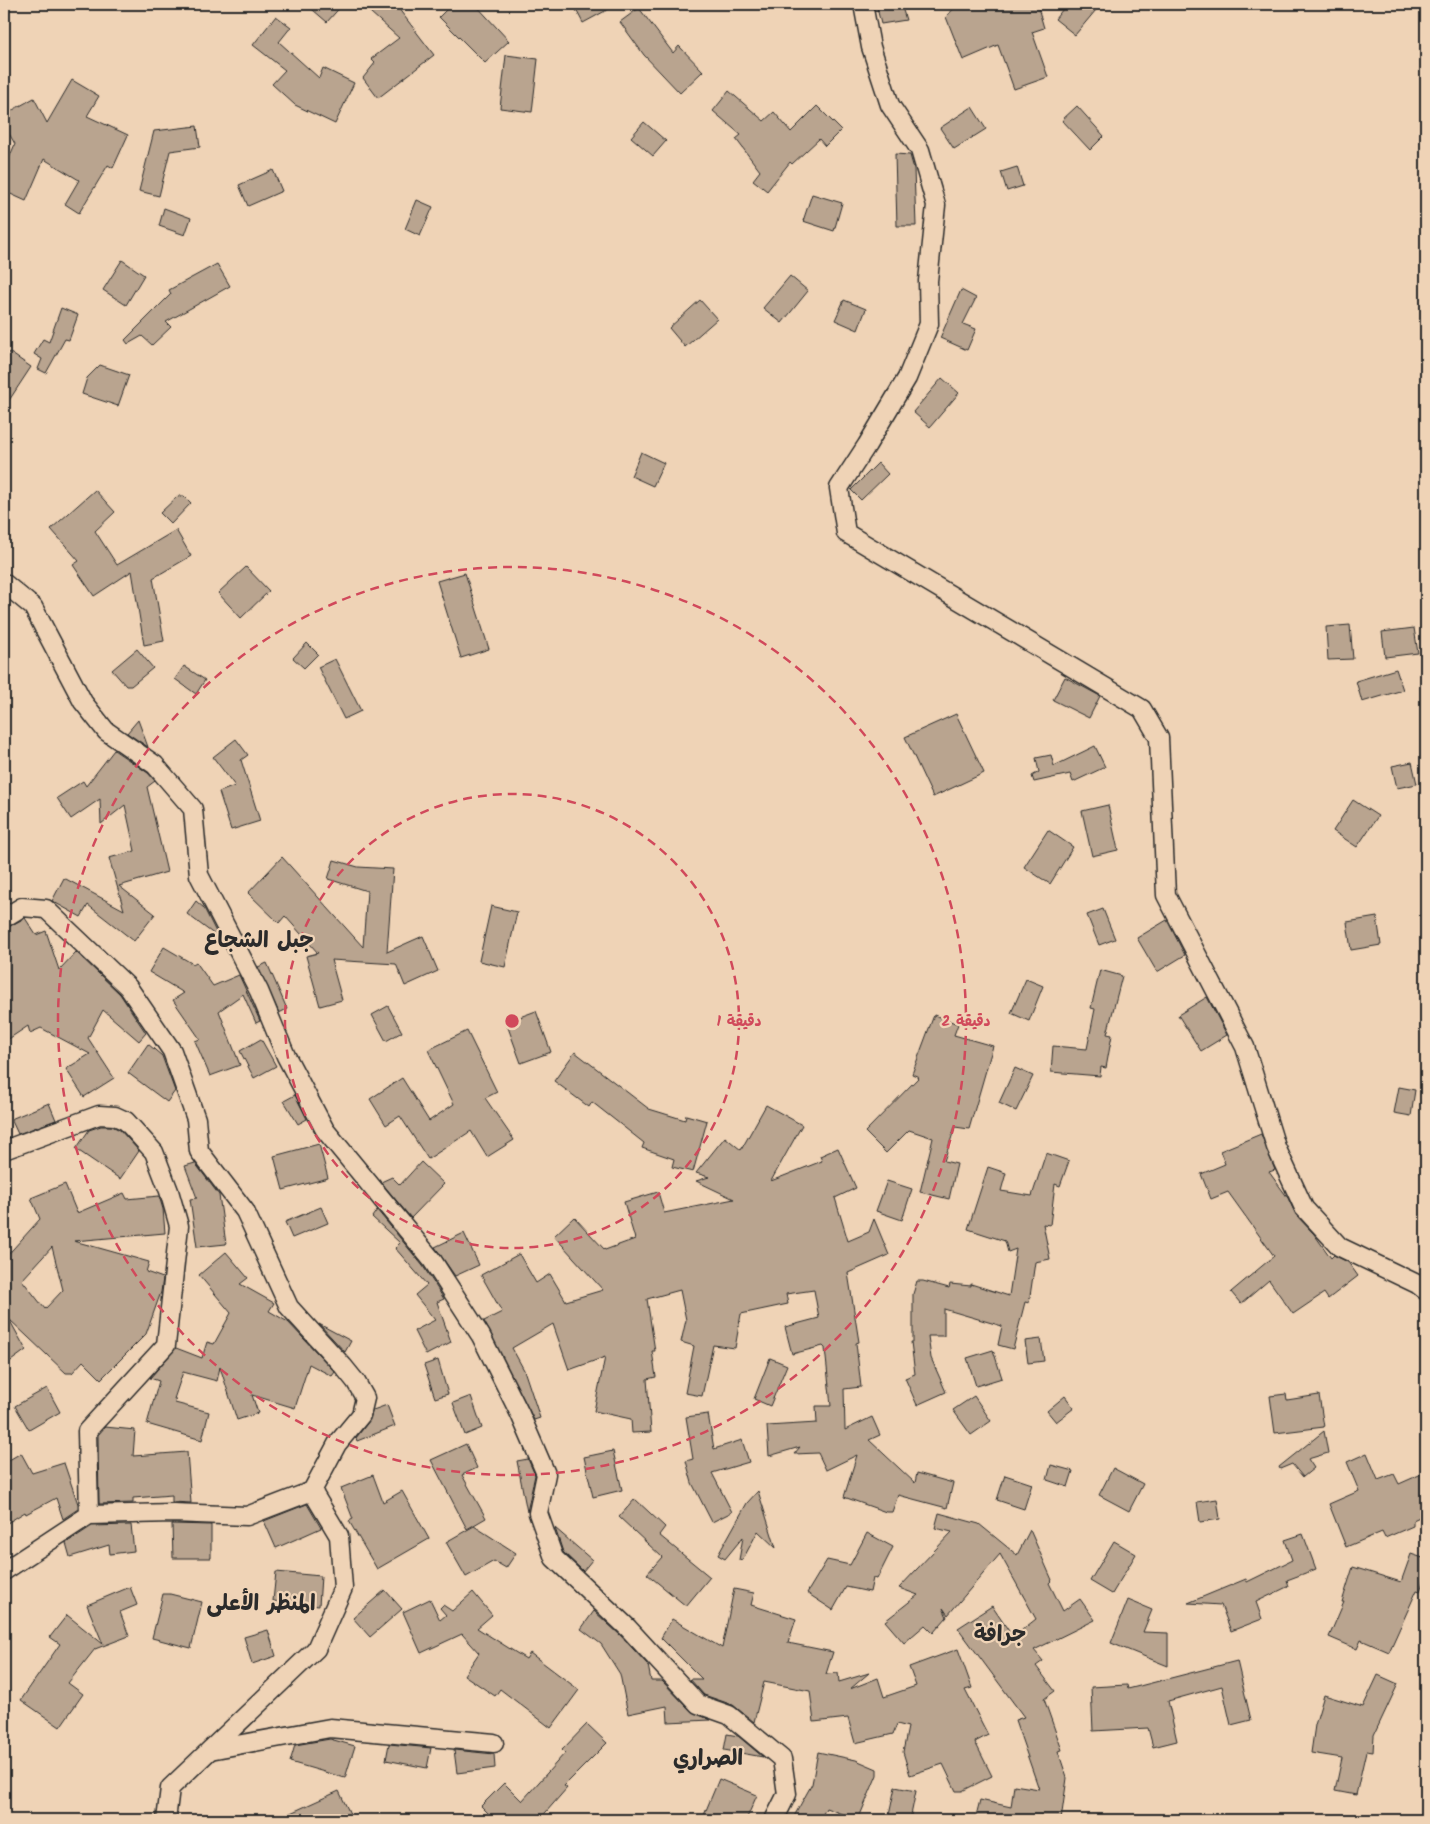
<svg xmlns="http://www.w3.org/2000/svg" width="1430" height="1824" viewBox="0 0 1430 1824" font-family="Kalam,'Playpen Sans Arabic',sans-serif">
<rect width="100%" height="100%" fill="#efd3b6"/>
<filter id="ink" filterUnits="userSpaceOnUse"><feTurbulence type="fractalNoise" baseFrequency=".02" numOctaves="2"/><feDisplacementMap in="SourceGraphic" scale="10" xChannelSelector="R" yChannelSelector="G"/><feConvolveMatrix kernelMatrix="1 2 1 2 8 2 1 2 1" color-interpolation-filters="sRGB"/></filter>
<g filter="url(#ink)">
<g fill="#b9a48f" stroke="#2b2b2b" fill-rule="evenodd">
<polygon points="306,4 343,4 327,22"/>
<polygon points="361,4 395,4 434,55 378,98 363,78 375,63 371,59 399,38"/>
<polygon points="452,4 475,4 509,41 485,63 439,17"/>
<polygon points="573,4 618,4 583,23"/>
<polygon points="893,4 901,4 906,20 881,24 877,8"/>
<polygon points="958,4 1037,4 1044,28 1032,32 1048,77 1014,89 998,45 963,60 946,17"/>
<polygon points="1067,4 1101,4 1075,35 1055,19"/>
<polygon points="639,8 673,53 679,46 703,71 680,93 644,55 620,22"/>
<polygon points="276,16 291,27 279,42 319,78 323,68 354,83 335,124 295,105 272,84 285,70 253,45"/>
<polygon points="506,55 538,59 532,112 500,108"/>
<polygon points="72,80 99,96 87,116 128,135 113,168 108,165 79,213 65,204 79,180 44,159 26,201 4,191 4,170 15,144 4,125 4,115 34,98 47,123"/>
<polygon points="729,91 764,121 774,112 791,132 817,106 841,130 825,146 819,139 792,164 790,162 767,191 753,180 760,171 736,139 741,135 713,111"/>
<polygon points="1077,106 1104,136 1090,150 1062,120"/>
<polygon points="972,107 986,129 954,149 940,128"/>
<polygon points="644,122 666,141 653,156 631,137"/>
<polygon points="197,126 200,147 170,151 159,196 139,191 154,131"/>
<polygon points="895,154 910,155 914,169 916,226 897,226"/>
<polygon points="1017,167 1023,186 1007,191 1001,172"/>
<polygon points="273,170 282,191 248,206 239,185"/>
<polygon points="812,194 842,203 834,231 803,221"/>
<polygon points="417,200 433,207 420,236 405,229"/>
<polygon points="164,208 191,218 185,235 159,226"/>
<polygon points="122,260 144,275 126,305 103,290"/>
<polygon points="217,264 230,286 166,322 171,327 152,345 142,336 128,344 125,340 171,294 169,290"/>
<polygon points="790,276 808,291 782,323 763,308"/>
<polygon points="961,290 976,298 963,324 976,329 967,350 940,338"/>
<polygon points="700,300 717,319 685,347 669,328"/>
<polygon points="844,300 866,309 858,330 835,320"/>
<polygon points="61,308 78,315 69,340 65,339 46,373 38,369 42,359 34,354 43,339 49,342"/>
<polygon points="9,352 31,367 4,408 4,360"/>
<polygon points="100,365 129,375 118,406 82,394 87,378"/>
<polygon points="942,378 959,393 930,427 913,412"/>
<polygon points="641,452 664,463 653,486 631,476"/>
<polygon points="878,463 888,474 861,500 851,490"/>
<polygon points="95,490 115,512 95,531 117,565 176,530 191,556 153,578 164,641 144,645 132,571 94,596 73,565 79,561 51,529"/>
<polygon points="178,496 184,496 191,503 171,524 160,513"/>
<polygon points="246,567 269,591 241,618 218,593"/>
<polygon points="465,573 489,649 461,658 437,581"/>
<polygon points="1350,625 1353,659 1328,660 1326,627"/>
<polygon points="1414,628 1418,653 1385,657 1382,632"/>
<polygon points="307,643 318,654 304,668 293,658"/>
<polygon points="137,649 153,668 131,686 126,686 112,670"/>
<polygon points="335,659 361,711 344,719 318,667"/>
<polygon points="184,666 205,680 196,694 175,679"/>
<polygon points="1396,669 1403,690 1362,702 1356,681"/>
<polygon points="1065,677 1100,696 1089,718 1053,700"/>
<polygon points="956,714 984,773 933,797 905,737"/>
<polygon points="138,720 148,747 127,733"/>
<polygon points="236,739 248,755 241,760 260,821 231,830 219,792 235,786 213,757"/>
<polygon points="1095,746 1105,767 1073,782 1070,774 1034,782 1032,776 1039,772 1036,758 1051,755 1054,766"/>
<polygon points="114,750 148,773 155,781 147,787 167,872 119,886 155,914 134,941 88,905 81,917 52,901 64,878 124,910 109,858 135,851 125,805 101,824 100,799 71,819 57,798 83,781 86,786"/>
<polygon points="1412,762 1417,784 1397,788 1392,766"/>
<polygon points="1353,800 1378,816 1357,847 1333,831"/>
<polygon points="1108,805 1118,850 1092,856 1082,811"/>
<polygon points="1048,830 1073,847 1050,884 1024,867"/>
<polygon points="282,857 363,947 367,891 328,879 334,860 358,867 393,869 387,952 423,936 438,971 405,986 396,964 331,960 342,1000 320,1006 306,956 318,953 285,916 279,923 248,893"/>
<polygon points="196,901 204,908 219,938 187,914"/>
<polygon points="491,906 517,912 505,967 479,961"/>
<polygon points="1103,909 1115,939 1099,945 1087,915"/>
<polygon points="1377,917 1381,945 1351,950 1347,922"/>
<polygon points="25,918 36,935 46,931 59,970 76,952 120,994 146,1033 139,1041 103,1010 88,1038 114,1078 84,1097 66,1069 90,1054 41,1028 30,1033 28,1026 4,1042 4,929"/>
<polygon points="1167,920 1185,955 1157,972 1137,938"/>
<polygon points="164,947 193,964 196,962 213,986 239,975 260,1021 256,1023 243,994 219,1011 240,1065 210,1076 195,1041 200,1039 173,1000 184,993 149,972"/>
<polygon points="267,963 287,1009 279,1013 258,967"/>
<polygon points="1100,970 1122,976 1107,1034 1112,1035 1106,1068 1101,1067 1100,1076 1051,1072 1053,1046 1087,1049 1095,1009 1091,1008"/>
<polygon points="1026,979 1043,986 1029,1021 1011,1013"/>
<polygon points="1207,997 1227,1035 1201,1051 1178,1015"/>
<polygon points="388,1006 402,1032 386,1041 372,1015"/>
<polygon points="536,1011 551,1052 521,1063 506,1022"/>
<polygon points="934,1015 958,1024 954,1035 993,1046 969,1129 955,1127 944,1161 957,1164 949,1199 920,1192 933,1138 909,1130 886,1153 865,1132 919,1077 912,1074"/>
<polygon points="467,1031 497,1092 485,1098 514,1140 487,1157 471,1131 428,1159 400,1116 386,1125 370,1099 402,1078 429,1121 454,1104 428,1050"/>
<polygon points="261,1039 276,1066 254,1078 240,1051"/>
<polygon points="148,1044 162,1056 175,1091 167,1102 128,1073"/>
<polygon points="575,1052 649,1109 685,1120 686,1115 707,1121 693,1172 672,1167 674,1159 642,1148 644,1143 592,1102 589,1107 554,1081"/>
<polygon points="1015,1068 1033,1076 1016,1111 999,1103"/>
<polygon points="1399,1087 1415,1090 1411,1116 1394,1113"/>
<polygon points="295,1095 307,1119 298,1124 284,1101"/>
<polygon points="49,1103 56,1120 18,1134 11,1119"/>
<polygon points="766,1105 802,1125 771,1181 822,1161 820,1156 838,1148 856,1188 835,1198 848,1241 869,1232 874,1219 889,1255 848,1273 859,1342 856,1343 861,1387 844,1389 845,1430 872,1417 880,1435 869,1440 915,1483 917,1473 953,1483 947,1508 898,1495 892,1512 886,1512 844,1497 857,1455 826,1470 818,1453 794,1454 800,1447 769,1456 767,1426 817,1423 816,1406 831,1406 825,1348 823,1346 792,1354 785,1327 819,1318 814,1290 786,1294 788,1304 741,1314 735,1348 713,1345 702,1396 685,1393 694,1346 681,1342 686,1320 680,1290 647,1299 655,1351 652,1351 656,1377 647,1379 651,1432 632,1433 631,1419 594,1411 605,1357 569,1370 553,1324 512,1348 524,1370 540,1418 534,1420 484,1321 502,1312 481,1275 519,1254 536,1283 550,1274 566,1301 603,1290 554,1236 574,1217 605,1250 635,1239 624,1202 658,1192 664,1213 734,1199 696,1181 709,1177 696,1173 725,1137 741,1150"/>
<polygon points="101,1126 112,1126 120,1130 139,1151 120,1179 76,1149 89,1130"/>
<polygon points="1261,1134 1275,1170 1269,1172 1288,1198 1296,1215 1314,1234 1331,1258 1334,1255 1348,1262 1358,1276 1328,1299 1324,1293 1293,1314 1269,1280 1241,1304 1231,1292 1274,1256 1228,1192 1211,1199 1201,1174 1225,1164 1220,1151"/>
<polygon points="319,1144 328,1178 283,1190 274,1156"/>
<polygon points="1046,1153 1069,1161 1060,1186 1055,1184 1050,1225 1043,1224 1050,1259 1035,1262 1029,1303 1025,1302 1013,1349 998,1345 1002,1326 944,1309 944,1336 928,1336 931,1358 946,1392 917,1405 905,1378 915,1374 911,1342 913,1342 913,1294 917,1281 923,1281 949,1288 950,1284 971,1286 971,1284 1009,1296 1016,1249 1008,1252 1005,1241 968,1229 988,1167 1006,1173 1001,1191 1032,1196"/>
<polygon points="421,1162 444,1184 411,1218 381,1182 392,1177 400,1185"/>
<polygon points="195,1163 219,1195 226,1244 197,1247 190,1199 197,1198 185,1166"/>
<polygon points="887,1181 912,1189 902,1220 876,1211"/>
<path d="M65 1184 77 1213 124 1193 127 1199 159 1196 163 1209 165 1233 74 1241 149 1262 146 1272 163 1278 161 1292 146 1334 101 1379 83 1361 72 1373H66L9 1319 26 1350 4 1366V1259L40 1219 31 1198ZM52 1247 63 1290 45 1309 22 1280Z"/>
<polygon points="321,1207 328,1223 292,1238 285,1222"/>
<polygon points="377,1210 423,1266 444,1299 437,1302 451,1342 426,1355 414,1331 435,1320 415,1295 427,1285 395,1248 400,1243 372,1217"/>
<polygon points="464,1233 479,1265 455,1276 435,1247"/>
<polygon points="226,1252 248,1278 240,1284 274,1303 269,1311 288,1322 335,1372 332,1376 309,1364 295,1408 252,1395 258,1413 237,1420 220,1367 217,1381 183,1372 174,1399 176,1399 175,1403 209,1412 202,1440 147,1424 159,1381 150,1378 176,1348 202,1358 207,1342 214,1344 231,1313 199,1275"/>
<polygon points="319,1324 351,1341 345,1352"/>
<polygon points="1041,1339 1044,1361 1028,1363 1025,1341"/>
<polygon points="993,1350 1002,1378 976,1386 967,1358"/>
<polygon points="770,1358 787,1365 770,1406 754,1399"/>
<polygon points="438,1360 448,1394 435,1398 424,1365"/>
<polygon points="47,1388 60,1412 29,1430 15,1406"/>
<polygon points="1286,1394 1287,1400 1319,1395 1324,1427 1275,1433 1270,1396"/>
<polygon points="471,1396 482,1428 465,1435 453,1403"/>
<polygon points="974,1396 991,1421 971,1435 953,1410"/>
<polygon points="1065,1396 1074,1408 1056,1422 1047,1411"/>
<polygon points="387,1405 395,1426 357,1441 356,1438 369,1421 373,1410"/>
<polygon points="708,1414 714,1449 742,1440 749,1462 712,1473 732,1512 712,1522 692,1483 686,1461 693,1459 686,1417"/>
<polygon points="105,1427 135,1430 133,1456 187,1452 191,1503 172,1502 172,1495 133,1498 133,1503 99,1504 98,1435"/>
<polygon points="1324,1431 1328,1453 1308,1459 1314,1468 1303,1477 1292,1464 1280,1469 1279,1467"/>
<polygon points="466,1444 477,1468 462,1475 486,1518 467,1529 431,1460"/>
<polygon points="613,1451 622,1490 593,1497 584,1457"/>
<polygon points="21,1453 32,1473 64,1463 78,1504 78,1509 63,1519 56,1498 26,1514 25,1512 4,1525 4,1463"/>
<polygon points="1367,1453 1378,1480 1394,1474 1399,1484 1426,1472 1426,1514 1413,1520 1413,1526 1385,1538 1382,1532 1346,1547 1329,1504 1359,1491 1347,1462"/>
<polygon points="528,1459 535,1475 527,1512 517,1461"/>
<polygon points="1051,1465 1073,1471 1068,1487 1047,1480"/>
<polygon points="1113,1468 1143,1484 1129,1511 1099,1495"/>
<polygon points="373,1475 383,1502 402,1491 429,1539 377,1569 349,1521 353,1519 341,1488"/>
<polygon points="1005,1475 1032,1484 1024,1509 997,1500"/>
<polygon points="758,1491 776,1548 758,1531 742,1561 739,1560 743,1537 725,1559 718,1555 747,1503"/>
<polygon points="635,1499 665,1527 659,1535 710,1577 686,1606 647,1574 662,1557 619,1517"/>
<polygon points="1217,1499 1220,1519 1200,1522 1197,1502"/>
<polygon points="307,1504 321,1528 276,1548 264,1521"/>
<polygon points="939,1513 979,1524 1017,1555 1030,1530 1052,1580 1049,1583 1063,1611 1080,1599 1095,1620 1034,1650 1043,1661 1036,1666 1055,1691 1044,1699 1062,1750 1058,1751 1067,1778 1061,1820 975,1820 980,1800 1011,1807 1014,1785 1039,1789 1015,1720 1024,1717 958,1628 992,1606 1013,1637 1036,1619 1000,1554 948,1615 943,1608 947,1617 933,1633 925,1625 904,1643 885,1621 918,1595 899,1588 952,1532 935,1528"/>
<polygon points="172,1524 211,1525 211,1558 173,1558"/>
<polygon points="131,1525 134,1551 110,1554 109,1545 70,1557 66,1543 92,1526"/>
<polygon points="474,1526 516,1553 506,1568 494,1561 466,1577 446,1542"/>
<polygon points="555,1528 592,1560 583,1571 563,1552"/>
<polygon points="867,1533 893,1547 877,1579 873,1578 870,1592 846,1587 833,1610 807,1593 827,1560 850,1565"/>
<polygon points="1303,1534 1316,1569 1287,1580 1289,1586 1256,1602 1262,1619 1231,1631 1221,1605 1188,1603 1246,1579 1247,1582 1292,1560 1285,1540"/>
<polygon points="1114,1541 1136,1554 1112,1594 1090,1581"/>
<polygon points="1411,1554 1426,1559 1426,1573 1420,1591 1417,1590 1389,1652 1361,1640 1357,1649 1329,1637 1344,1602 1342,1602 1353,1567 1401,1582"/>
<polygon points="276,1572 321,1576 319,1606 273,1601"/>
<polygon points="130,1587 137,1605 120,1612 129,1636 95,1649 68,1683 83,1694 60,1727 21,1700 60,1644 50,1637 67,1615 103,1644 87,1605"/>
<polygon points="734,1589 754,1593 751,1605 796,1619 788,1643 833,1652 826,1674 838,1673 839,1682 869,1673 850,1689 878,1678 884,1697 916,1686 909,1667 958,1649 972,1688 965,1690 988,1735 975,1742 992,1776 962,1791 956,1791 943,1764 910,1775 903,1752 908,1727 897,1724 893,1734 855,1743 848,1718 814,1722 810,1691 764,1682 754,1722 733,1705 704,1695 690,1679 702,1679 661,1638 672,1619 722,1648"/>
<polygon points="385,1590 402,1609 370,1637 353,1618"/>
<polygon points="473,1592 492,1615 477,1628 526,1659 530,1653 579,1690 551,1728 500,1689 495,1696 464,1675 479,1653 462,1634 421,1653 403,1612 430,1599 440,1620 446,1615 440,1608 443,1605 452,1611"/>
<polygon points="163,1594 170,1594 202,1602 191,1648 152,1638"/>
<polygon points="1128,1600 1152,1610 1143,1632 1168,1633 1168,1666 1111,1643"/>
<polygon points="594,1611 620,1635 648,1665 651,1681 662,1681 691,1711 711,1720 668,1722 667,1706 628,1714 620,1674 601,1644 581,1629"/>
<polygon points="268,1630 276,1656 252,1664 244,1637"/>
<polygon points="1237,1661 1251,1720 1231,1725 1222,1686 1168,1701 1177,1741 1153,1747 1148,1728 1093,1731 1091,1687 1127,1685 1128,1689"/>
<polygon points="1378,1675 1398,1684 1374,1735 1373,1752 1366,1751 1356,1795 1335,1791 1342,1758 1311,1753 1315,1725 1324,1695 1363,1707"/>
<polygon points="587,1724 607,1743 564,1786 567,1788 539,1820 495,1820 481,1806 504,1783 522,1801 565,1753 562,1750"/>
<polygon points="727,1734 738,1736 763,1757 724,1750"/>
<polygon points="330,1739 355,1746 345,1778 290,1762 295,1745"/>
<polygon points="389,1744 431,1748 427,1768 386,1760"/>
<polygon points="454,1750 494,1754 495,1768 457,1773"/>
<polygon points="818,1752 856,1760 877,1769 877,1775 858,1820 826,1808 820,1820 792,1820 812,1784"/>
<polygon points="719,1779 757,1795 746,1820 702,1820"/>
<polygon points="895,1787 916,1791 910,1820 888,1820"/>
<polygon points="339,1791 353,1820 275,1820"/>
</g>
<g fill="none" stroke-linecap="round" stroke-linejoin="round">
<defs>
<g id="street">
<polyline points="863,4 871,47 890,105 920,150 936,205 928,281 929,324 907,378 867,445 839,488 846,533 1142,709 1159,738 1166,895 1245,1047 1276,1147 1304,1208 1340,1247 1417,1284 1426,1291"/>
<polyline points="4,583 33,607 83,702 106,731 155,765 193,809 199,875 259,991 286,1056 325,1130 432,1260 481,1336 520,1414 546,1474 538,1513 554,1558 628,1628 698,1704 729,1715 782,1759 787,1794 774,1820"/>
<polyline points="4,918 22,907 46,909 128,987 172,1051 196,1119 199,1151 245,1211 289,1307 343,1366 356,1382 365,1398 361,1415 337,1444 312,1491 247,1516 173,1513 89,1515 4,1571"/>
<polyline points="4,1150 99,1115 115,1116 126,1121 154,1152 169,1191 179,1226 166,1345 87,1431 89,1515"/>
<polyline points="210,1750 330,1728 494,1743"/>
<polyline points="166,1820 170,1788 316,1649 343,1588 339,1536 312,1491"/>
</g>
</defs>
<use href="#street" stroke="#2b2b2b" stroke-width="21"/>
<use href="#street" stroke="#efd3b6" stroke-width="18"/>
</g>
</g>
<g fill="none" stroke="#d1495b" stroke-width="2.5" stroke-dasharray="9 6">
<circle cx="512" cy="1021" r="227"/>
<circle cx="512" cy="1021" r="454"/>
</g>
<g text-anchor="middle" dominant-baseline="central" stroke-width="4.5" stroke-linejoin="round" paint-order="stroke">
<g font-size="22" font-weight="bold" fill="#2b2b2b" stroke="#efd3b6">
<text x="259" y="941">جبل الشجاع</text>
<text x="261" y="1604">المنظر الأعلى</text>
<text x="1000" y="1635">جرافة</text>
<text x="708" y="1759">الصراري</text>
</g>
</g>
<circle cx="512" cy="1021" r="8" fill="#d1495b" stroke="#efd3b6" stroke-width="2.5"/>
<g font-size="15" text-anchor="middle" font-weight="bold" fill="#d1495b" stroke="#efd3b6" stroke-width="4.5" stroke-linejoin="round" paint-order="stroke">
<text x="739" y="1026">1 دقيقة</text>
<text x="966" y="1026">2 دقيقة</text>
</g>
<rect width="1430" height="1824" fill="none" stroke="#efd3b6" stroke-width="20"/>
<rect x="10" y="10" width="1410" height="1804" fill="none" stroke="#2b2b2b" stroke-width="2" filter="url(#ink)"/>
</svg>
